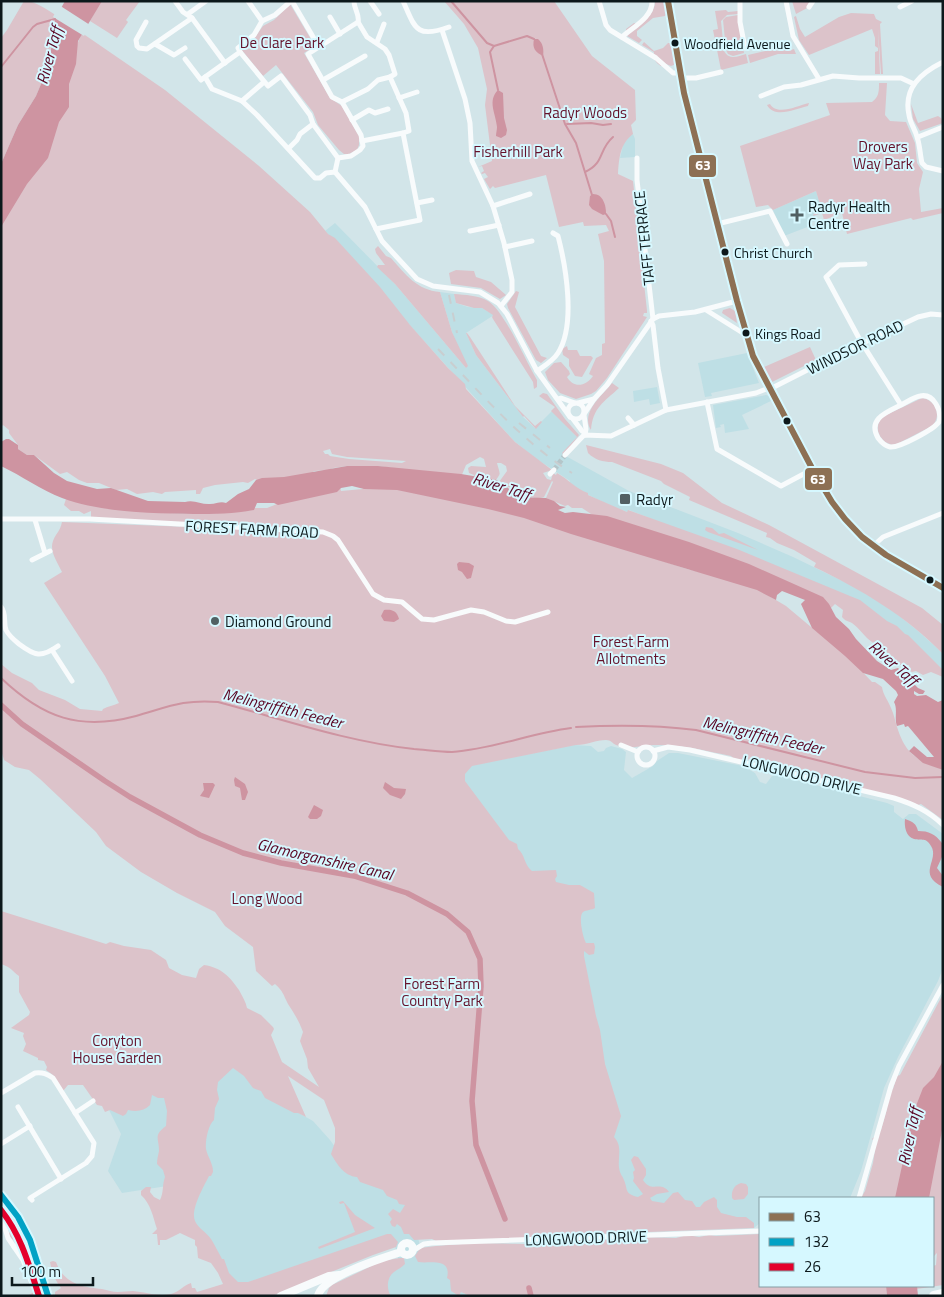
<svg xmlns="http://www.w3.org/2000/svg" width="944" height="1297" viewBox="0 0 944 1297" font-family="'Titillium Web',sans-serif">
<rect width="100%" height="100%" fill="#d2e5e9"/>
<g fill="#bedfe5">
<polygon points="633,134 635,139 635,157 620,158 624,141"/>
<polygon points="816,191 823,213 814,216 815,221 809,223 810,226 784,236 773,210"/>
<polygon points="335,223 395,284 466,368 452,332 440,292 454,294 456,303 468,307 482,308 494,315 466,333 476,355 523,417 535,428 552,411 577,437 562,453 564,455 629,491 738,533 793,557 857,588 892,610 918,631 937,648 943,654 943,671 908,637 698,537 629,510 627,512 609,505 568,485 570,481 535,458 514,441 325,231"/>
<polygon points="747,353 759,383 711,393 712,396 705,397 698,363"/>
<polygon points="657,387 660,403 650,405 649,399 634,402 633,391"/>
<polygon points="766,395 769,396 771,401 742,415 749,429 725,433 724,424 720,425 721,427 716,428 713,405"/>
<polygon points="574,745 591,746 598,752 604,751 606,748 611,746 622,749 626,752 624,770 632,778 653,766 657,761 669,753 678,753 743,766 755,773 760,782 766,784 772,776 776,775 887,803 894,806 894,812 903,819 909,814 916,814 943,834 943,968 938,981 898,1057 884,1088 861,1171 850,1198 760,1198 760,1223 754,1228 751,1223 622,1197 535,879 454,769"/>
<polygon points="232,1067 297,1112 313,1121 330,1140 348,1165 410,1205 422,1254 445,1260 459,1295 461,1292 470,1296 376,1296 399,1262 394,1242 233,1291 194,1222 193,1213 203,1154 211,1080"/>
<polygon points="148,1089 169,1089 180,1184 122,1193 108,1171 121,1134 109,1110"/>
</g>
<g fill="#dcc3ca" fill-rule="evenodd">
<path d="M24 1C36 1 46 9 57 16L53 27 49 65 36 96 18 125 1 164V38L7 30Z"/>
<polygon points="98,1 140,1 126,20 128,22 117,38 90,21 97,8"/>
<path d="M444 1H554L592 56 635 90 636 120 631 125 633 134C620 144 619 158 618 174L633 181 647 311V313H644L643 316 647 317 607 378 596 391 591 394 576 399 560 393 548 380 545 372 554 363 561 362 569 371 570 374 567 377C574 389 586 386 593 376L589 374 596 358 602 355V344L605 343 604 261 598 234 609 231 606 225 584 226 583 222 559 227 546 175 495 188 493 186 490 189 484 179 488 177 485 173 482 174 481 173 484 171 482 166 478 167 492 161 485 105 487 89 478 48 464 24Z"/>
<path d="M655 1H666L668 12 665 16 653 18 637 31V36L642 40 639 43 627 36 626 29 634 23 639 25C647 18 655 13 655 1Z"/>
<polygon points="792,1 812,1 809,7 796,14"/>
<polygon points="290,4 315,46 304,53 330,98 342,106 359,136 359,145 357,150 349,154 344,154 339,150 318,125 313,112 276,65 263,76 241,49 253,40 263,26 274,20"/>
<path d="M726 10 728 12 738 11V14L727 15 721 21 724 51C729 60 737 57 746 54L748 63 721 70 713 30 718 29 715 11Z"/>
<polygon points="851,13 874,14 876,19 882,22 880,24 883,74 881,74 878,29 880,74 875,74 875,52 878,51 878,48 875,46 875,38 872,29 809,55 799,40 794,17 796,16 800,29 805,37 839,17"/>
<polygon points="738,15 744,53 733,56 728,54 726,50 723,20 726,17"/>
<path d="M82 33 165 90 259 166 310 212 328 234 335 238 380 287 410 325 448 368 465 384 466 389 515 442 552 470 543 473 547 479 551 480 553 473 556 475 557 473C568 479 576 489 588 493V495L627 512 628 510 737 549 850 596 860 600 887 621 897 626 905 634 908 635 942 669 943 677 931 672 923 675 916 671 912 672 910 671 909 665H897L881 645C868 644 862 630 852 623 848 621 845 621 842 617L843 610 835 604 831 608 817 598 594 516 582 508H572L568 505 565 506 546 498 553 482 552 481 544 497C529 503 520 482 504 488L499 482 507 471 506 466 501 463H497C501 478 501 471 493 485L473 478 474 475 469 473 468 468 471 466 486 467 484 459 480 457 466 465 461 477 378 466H347L333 468 329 470 314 471 311 474 262 482 255 479 248 483 243 482 215 485 203 488 200 494H196V490L165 492 162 494 153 492 137 494 127 489 116 490 99 483H87L79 480 67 472 60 474 34 455H27L18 449V445L9 433V430L3 425 1 427V219ZM330 449 332 454 347 457 406 461 402 463 349 459 330 456 328 454H325L323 451Z"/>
<path d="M644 42 654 51 663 48 668 43H672L676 64 671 66 666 64 661 66C656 63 652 58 654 52L642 45Z"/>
<polygon points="791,45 790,47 791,50 794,49 796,54 778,54 750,63 748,55"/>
<path d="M879 83H887L885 115 890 121 906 122 915 143 917 163 923 172 919 189 921 212 943 208V213L913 220 911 218 847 234 842 213 824 220 822 213 813 216 814 213 821 208 816 191 773 210 768 205 756 207 740 146 830 115 826 103 872 102C879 97 879 91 879 83Z"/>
<path d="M809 103 808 106C795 109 775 119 767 105L770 104C777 116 797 106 809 103Z"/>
<polygon points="911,104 918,123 938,116 941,118 943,123 920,131 913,119"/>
<path d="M378 246 386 256 391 258C406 275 417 290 440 292L452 332 468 366 466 368 395 284 377 267 378 265H385L376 253 375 249Z"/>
<polygon points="456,270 474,271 476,277 491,282 506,295 500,299 481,288 451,284 449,273"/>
<polygon points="516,291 519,292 515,307 541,356 547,358 541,363 536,360 508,308 507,304"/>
<path d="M454 294C465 295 478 295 488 301 505 312 525 360 537 380V387L534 389 533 382 493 319 492 317 493 315 482 308H474L456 303Z"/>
<polygon points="730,308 735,311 737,323 722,313 723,310"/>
<polygon points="466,333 467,333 470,337 515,406 535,426 541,421 542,422 536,429 524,416 523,417 476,355"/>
<polygon points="567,346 568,350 577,350 580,356 591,356 593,358 582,377 575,376 569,366 569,359 563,355 562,349"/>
<polygon points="810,347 816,360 772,382 764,367"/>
<path d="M612 383 619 388C604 402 593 407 591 430 580 412 603 395 612 383Z"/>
<polygon points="543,393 547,394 565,419 579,435 564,455 562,453 577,437 551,411 555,407 539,396"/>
<path d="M922 398C936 400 942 416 932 426L897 444 892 445 885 442C877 434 875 427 882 417Z"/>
<path d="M586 445 661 464 683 473 722 503 769 525 922 608 943 625V654C906 616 862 590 814 567L816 563 794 550 777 543 770 538 766 537 767 533 689 500 690 497 664 484 661 481 612 462C603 462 595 460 588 453Z"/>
<path d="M366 486 389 489 395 488 522 515 687 569 747 583 786 606 817 632 826 633 872 682H875L882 687C883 695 888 700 891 708 894 714 895 721 897 727 906 755 916 759 943 770V820L921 804 918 805 743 758 741 760 733 758 731 756C698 749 669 741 635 747 631 748 621 747 616 745 612 743 611 740 606 740 596 740 587 745 576 745L472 766 465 774V781L509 840 517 844 518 849C525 854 524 865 532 871L556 870 557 876 555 879 556 882 569 885H580L594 893 595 908C592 910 586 910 583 912 578 916 583 938 586 943H594L595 947 594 954 589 955 584 951V956L596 1016 600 1030 605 1064 621 1116 614 1137C624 1147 616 1160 620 1172 622 1177 622 1175 624 1180 628 1189 624 1194 638 1197L643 1194 633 1181 634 1178 633 1172 635 1170 631 1160 634 1156 638 1157 646 1169V1175L643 1180C652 1194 660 1180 669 1192L657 1194 650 1198 652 1201 664 1203 673 1193 678 1192 685 1200 692 1201 696 1207H700L704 1202 714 1197 717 1200V1207L721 1213 737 1217H746L754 1223V1228L543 1236 524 1239 436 1241 432 1239 414 1240 409 1234H404L401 1227 397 1224 395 1227 392 1226 390 1222 392 1219 388 1214 393 1209 400 1213 405 1205 399 1204 397 1200 387 1196 383 1190 360 1182 357 1177C344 1176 337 1164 331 1154L335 1142V1128L324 1100 288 1076 306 1117 298 1113H294L265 1098 261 1091 253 1088 244 1076 233 1068 218 1082 217 1090 219 1099 215 1108 214 1120C208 1125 205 1142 206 1149 208 1158 213 1163 213 1172L211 1176H209C204 1186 190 1210 195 1221 198 1228 206 1232 211 1239 213 1242 220 1255 222 1259H224L229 1273 238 1282H248L387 1234H391L398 1242 396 1247 373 1255 272 1296H55V1292L61 1288C55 1280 52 1273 50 1262L53 1261 56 1262C64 1284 82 1287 102 1289 108 1290 112 1292 118 1292 123 1292 128 1291 133 1291 145 1292 159 1297 171 1294 179 1292 184 1285 191 1283L192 1288H195L197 1292 223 1284 218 1273 211 1263 198 1258 197 1247 195 1245V1240L180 1233 166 1240H160V1245H158L157 1234H152L157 1229C153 1217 151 1204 141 1195V1191L146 1187H151L150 1192 154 1197 160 1200C164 1192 162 1185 165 1177L163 1170 157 1164C157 1159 158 1156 159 1151 159 1137 153 1136 166 1126L167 1111 164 1098H158L152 1095 150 1105C144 1111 137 1112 128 1110L126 1114 123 1116 110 1110 105 1112 102 1106 97 1105 83 1085H68L63 1091 53 1075 46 1070 47 1067 44 1061 38 1060V1058L23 1051 26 1044 23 1036 24 1033 11 1028 29 1015 30 1012 19 992V976C12 971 11 967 1 964V911L106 944 110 942 124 946 151 950 166 960 169 968 182 975 196 978 199 969 204 965C222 968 229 976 239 990 242 996 246 1002 247 1008L261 1015 273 1027 274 1029 271 1035 282 1062 319 1087 308 1068 307 1059 300 1041 303 1032C299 1021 294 1013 288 1004 283 994 283 991 275 984L272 986 256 971 253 947 225 926 215 912 177 893 141 872 106 846 96 832 40 779 29 770 15 767 4 760 1 750V664L12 673 32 683 39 690 65 700 80 709 102 711 103 709C108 706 113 706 119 703L105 676 44 583 62 572C58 563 49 551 53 541 56 533 60 532 62 522L189 527 91 517V511L84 514 79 511H71L64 505 66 499 114 509 184 514H205L253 510 254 508H267L282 502 327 493 340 487 341 491 363 489Z"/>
<polygon points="706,527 712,528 719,534 724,533 758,550 708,532 705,530"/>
<polygon points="943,994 943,1065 941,1073 914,1111 912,1118 913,1123 898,1198 861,1198 865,1191 873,1163 876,1143 872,1139 881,1130 887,1109 887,1092 893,1089 897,1076 900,1075"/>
<polygon points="943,1118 943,1285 917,1289 917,1286 933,1286 933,1266 936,1265 937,1253 933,1257 933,1198 920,1198"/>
<path d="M741 1183 746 1184 748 1187V1194L744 1199 734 1200 732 1198C731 1191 734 1185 741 1183Z"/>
<polygon points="343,1201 355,1215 375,1228 319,1249 318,1247 355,1232 344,1203 340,1204 339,1202"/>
<path d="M9 1215 13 1217 24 1236 19 1241 12 1239 8 1234 13 1230C14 1224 11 1221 8 1217Z"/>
<path d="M760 1234V1286H886L887 1296H470L461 1292 459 1296 451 1291 450 1280 447 1278C452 1257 429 1264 418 1262L415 1256 420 1248 436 1246 475 1243 523 1244 546 1243 558 1240H633L638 1237 676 1238 687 1235 699 1237 709 1235 716 1236Z"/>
<path d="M24 1245 27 1246 41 1296H27L34 1292C36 1273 18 1257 19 1246Z"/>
<path d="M400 1258H404L405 1264C401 1268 398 1269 394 1272 387 1277 386 1289 391 1296H326L329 1288 332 1285 382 1261Z"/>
</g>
<g fill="#ce94a1">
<polygon points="65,1 102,1 78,41 76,64 69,84 69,107 59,122 48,158 27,184 1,227 1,164 18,125 36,96 49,65 55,19"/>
<path d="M534 39H538C543 43 544 50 543 56 535 52 532 48 534 39Z"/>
<path d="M498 90 503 93 504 118 507 130 506 135 501 138 496 136C496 133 497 130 497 127 496 114 487 101 498 90Z"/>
<path d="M593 194C603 194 606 205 606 214L603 215 592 209 589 205 590 196Z"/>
<path d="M6 439H9L18 445V449L27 455H34L54 473 67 481 97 489 111 488 148 501 185 502C194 499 202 505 210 504 217 504 220 501 226 503L238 494 249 489 256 480 262 478 284 477 347 466H378L461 474 497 480 520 497 546 498 554 501 560 506 566 507 558 510 565 513 573 512 607 516 689 542 749 564 823 597 829 604 836 617 849 629 856 639 877 661 891 670 898 668 918 688 925 691 923 694H919L914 691V694L917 696 926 695 938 702 943 700V770L923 763 909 751 914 746 927 757H934L908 726 905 727 904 724 897 726C894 718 898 709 894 702L898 695 896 691 883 679 863 673 845 656 812 628 801 604 805 600 782 591 777 595 776 600 757 590 571 534 524 518 488 509 397 490 364 489 352 486 341 488 337 492 278 505 274 503H257L254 510C234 514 214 514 194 514 151 513 103 513 62 498 41 490 22 476 1 466V442Z"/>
<polygon points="459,562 469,563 474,566 471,578 467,579 462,572 458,570 457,564"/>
<path d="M384 610C392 609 397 611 399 619L394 622 384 621 381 616Z"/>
<polygon points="235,777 245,784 248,792 245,800 242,800 240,788 235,786 234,780"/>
<polygon points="385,782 394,788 406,789 405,794 401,799 390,795 383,788"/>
<polygon points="203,783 213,783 215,785 209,798 200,796 204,790"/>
<polygon points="314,805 323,810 321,816 317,819 310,819 308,817"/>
<path d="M905 819C913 822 916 823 918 831 929 831 935 834 942 843V857L937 868 943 876V887C916 874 940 860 931 846 926 837 922 841 914 839 906 837 904 826 905 819Z"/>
<polygon points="943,1061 943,1125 929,1198 895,1198 914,1111 923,1088 934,1077"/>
<polygon points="886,1286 917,1286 918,1296 887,1296"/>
</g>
<polygon fill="#d2e5e9" points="59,5 90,25 84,36 53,17"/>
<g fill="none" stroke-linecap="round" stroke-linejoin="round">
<g stroke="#ce94a1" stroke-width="2">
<polyline points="451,1 487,43 494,46"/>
<polyline points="542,54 565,124 576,143 592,195"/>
<polyline points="1,67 33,27 37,24 55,19"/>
<polyline points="498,90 490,52 494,46 527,36 534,39"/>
<polyline points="567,124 591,123 603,125 611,124"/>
<path d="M585 172C605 163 598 150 613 137"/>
<polyline points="606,214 611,221 615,237"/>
<path d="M1 678C43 718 80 731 136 716 168 707 184 699 218 702 282 719 348 742 414 749 427 750 440 752 452 752 493 749 531 733 571 728"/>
<path d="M576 727C615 725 657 725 696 730L865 772 915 778 943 777"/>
</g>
<g stroke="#ce94a1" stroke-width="5.5">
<polyline points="1,705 22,724 105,781 130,797 200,835 243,853 281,863 354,876 407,893 447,914 468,932 480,959 481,986 472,1101 476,1145 505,1219"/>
<polyline points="529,1288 531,1296"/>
</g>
<polyline stroke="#b4c6ca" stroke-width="5" stroke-dasharray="5 2.5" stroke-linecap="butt" points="554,470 565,455"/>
<g stroke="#f8fbfc" stroke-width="5">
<polyline points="175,1 183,12 192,18 225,63"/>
<polyline points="292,1 319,47 308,54 332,97 342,102 361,135 363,146 360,150 351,156 338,158"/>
<path d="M354 1C354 9 360 15 358 22L367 37 385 49 389 55 395 74 390 77 406 113 409 131 403 133 420 220 376 229"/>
<polyline points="370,1 379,14"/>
<path d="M403 1C415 28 416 39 449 27"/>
<polyline points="599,1 606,25 610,30 656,58 673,73 680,73"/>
<polyline points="740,1 740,22 745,48"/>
<polyline points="786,1 793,36 819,79"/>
<polyline points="809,7 813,1"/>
<polyline points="900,7 912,1"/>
<polyline points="188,14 206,1"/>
<polyline points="330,17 340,34"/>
<polyline points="262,21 275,15 291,1"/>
<polyline points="146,22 136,40 137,46 139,48 147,49 192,18"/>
<polyline points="442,30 465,99 470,123 472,161 493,206 504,243 512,280 512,292 501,306"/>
<path d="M622 37C633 27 653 17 652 1"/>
<polyline points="377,42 384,24"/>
<polyline points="155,44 174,55 185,48"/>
<polyline points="319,47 358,22"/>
<polyline points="240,52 268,86 281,76 310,115 313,124 338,158 335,172 365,207 382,241 417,279 433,286 480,292 498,303 507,314 537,371 570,417"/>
<polyline points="240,52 205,77 212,89 242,101 257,115 315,178 320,178 326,173 335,172"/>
<polyline points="240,52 238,48 254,35 262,21 248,1"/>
<polyline points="185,59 201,80 205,77"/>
<path d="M943 62C921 73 903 88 909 115 910 123 915 129 917 137 920 145 920 155 922 163L926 167 943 171"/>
<polyline points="681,78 696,78 721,72"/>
<polyline points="323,80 365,56"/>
<polyline points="761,96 784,87 801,85 833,76 859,78 901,78 914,84"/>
<polyline points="399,98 417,92"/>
<polyline points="242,101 264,82"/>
<polyline points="342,102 368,89 378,80 390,77"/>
<polyline points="352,120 369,110 375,113 388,109"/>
<polyline points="918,137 943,127"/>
<polyline points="362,141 403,133"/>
<polyline points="289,148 297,140 300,134 313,124"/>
<polyline points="637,158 637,180 653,319"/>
<polyline points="417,203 432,200"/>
<polyline points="493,206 530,194"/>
<polyline points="717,224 770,211 787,244"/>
<polyline points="470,231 499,225"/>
<polyline points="505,247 532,241"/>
<path d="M865 264 839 265 826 277 860 340 901 405C887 412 867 419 878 438 881 442 885 446 890 447 900 448 934 429 939 422 942 411 934 393 920 396 914 397 907 402 901 405"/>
<polyline points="706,310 746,335"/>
<polyline points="651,321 653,325 658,368 666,410"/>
<path d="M537 371C544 366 553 361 558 353 576 325 566 267 558 236L553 233"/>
<polyline points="770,389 835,356 918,317 931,314 943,315"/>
<polyline points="558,399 561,398 575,403"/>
<polyline points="707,402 717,449 781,486 813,469"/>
<circle cx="576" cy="411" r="8"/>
<polyline points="578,403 594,399"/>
<polyline points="584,414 594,399 607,385 653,319 659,316 695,312 737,301"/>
<polyline points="584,415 586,429 585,435"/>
<polyline points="628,418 634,425"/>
<polyline points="573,419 582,431 585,433"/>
<polyline points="565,455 584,435 611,436 666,410 756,393 769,388"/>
<polyline points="550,474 554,470"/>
<polyline points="1,519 90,519 323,532 333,536 338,540 373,594 384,600 402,602 422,619 434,620 471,610 484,612 506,621 515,622 548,612"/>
<polyline points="35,520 45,553"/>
<polyline points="873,546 883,537 943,513"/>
<polyline points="32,560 50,551"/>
<path d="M1 607C7 614 3 622 6 630 9 636 14 640 19 644 35 656 41 658 58 646"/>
<polyline points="52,650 72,681"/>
<polyline points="621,745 638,752"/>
<circle cx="646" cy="756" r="9"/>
<path d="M653 751 668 747 690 750 894 798C913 804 929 811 943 825"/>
<path d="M1 1093 35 1073C43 1072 47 1074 53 1078L94 1143 92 1156 86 1163 30 1198 32 1200"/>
<polyline points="18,1107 61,1179"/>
<polyline points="75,1113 93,1101"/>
<polyline points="1,1144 30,1126"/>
<polyline points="859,1198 891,1086 899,1066 943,985"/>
<polyline points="1,1215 8,1238 23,1260 33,1286"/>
<polyline points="14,1247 23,1243"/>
<polyline points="414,1250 424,1244 432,1243 760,1231"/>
</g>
<g stroke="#f8fbfc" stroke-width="8">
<polyline points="668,1 684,93 737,301 753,356 814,472 832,502 845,519 862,537 886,555 943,588"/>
<circle cx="407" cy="1249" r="6"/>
<polyline points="281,1296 329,1276 339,1275"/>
<path d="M318 1296C322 1276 383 1258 401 1252"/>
</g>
<polyline stroke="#f8fbfc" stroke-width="9" points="1,1195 18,1217 30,1240 48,1296"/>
<polyline stroke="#f8fbfc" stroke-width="10" points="934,1296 943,1294"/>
<g stroke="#c9ced0" stroke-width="2" stroke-dasharray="9 9" stroke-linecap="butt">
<polyline points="449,295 457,333"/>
<path d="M438 349C481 393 520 440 572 473"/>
<polyline points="519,423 550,448"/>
</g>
<defs>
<polyline id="bus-1" points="668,1 684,93 737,301 753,356 814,472 832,502 845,519 862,537 886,555 943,588"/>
<polyline id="bus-2" points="1,1195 18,1217 30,1240 48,1296"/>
<path id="bus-3" d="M1 1210C21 1235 29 1265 39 1296"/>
</defs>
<use href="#bus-1" stroke="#d6f8ff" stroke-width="10"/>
<use href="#bus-2" stroke="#d6f8ff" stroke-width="10"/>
<use href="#bus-3" stroke="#d6f8ff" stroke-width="10"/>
<use href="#bus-1" stroke="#8d7054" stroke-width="6"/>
<use href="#bus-2" stroke="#01a2c5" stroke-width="6"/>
<use href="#bus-3" stroke="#e4002b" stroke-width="6"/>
</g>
<g fill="#0c181b" stroke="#d6f8ff" stroke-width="2">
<circle cx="675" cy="43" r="4.5"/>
<circle cx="725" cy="252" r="4.5"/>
<circle cx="746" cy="333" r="4.5"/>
<circle cx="787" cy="421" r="4.5"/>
<circle cx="930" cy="580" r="4.5"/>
</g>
<g fill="#516063" stroke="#d6f8ff" stroke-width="2">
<path d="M794.5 207.5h5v5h5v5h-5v5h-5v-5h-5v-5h5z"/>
<rect x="619" y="493" width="12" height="12" rx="2.5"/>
<circle cx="215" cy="621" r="5"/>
</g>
<g text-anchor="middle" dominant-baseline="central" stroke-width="4" stroke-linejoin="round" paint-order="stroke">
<g font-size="14" fill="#0c181b" stroke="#d6f8ff" text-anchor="start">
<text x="684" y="43">Woodfield Avenue</text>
<text x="734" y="252">Christ Church</text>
<text x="755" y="333">Kings Road</text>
</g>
<g font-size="15" fill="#64112a" stroke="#d6f8ff">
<text x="282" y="42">De Clare Park</text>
<text x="585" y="112">Radyr Woods</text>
<text x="883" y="146">Drovers<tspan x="883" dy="17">Way Park</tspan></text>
<text x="518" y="151">Fisherhill Park</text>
<text x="631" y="641">Forest Farm<tspan x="631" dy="17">Allotments</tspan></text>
<text x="267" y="898">Long Wood</text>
<text x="442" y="983">Forest Farm<tspan x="442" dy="17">Country Park</tspan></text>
<text x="117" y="1040">Coryton<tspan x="117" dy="17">House Garden</tspan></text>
</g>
<g font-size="15" fill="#0c181b" stroke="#d6f8ff" text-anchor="start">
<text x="808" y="206">Radyr Health<tspan x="808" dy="17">Centre</tspan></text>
<text x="636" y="499">Radyr</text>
<text x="225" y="621">Diamond Ground</text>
</g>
<g font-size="15" fill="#0c181b" stroke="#d6f8ff">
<text transform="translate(644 238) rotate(-96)">TAFF TERRACE</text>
<text transform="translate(855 347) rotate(-26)">WINDSOR ROAD</text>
<text transform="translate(252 529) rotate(3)">FOREST FARM ROAD</text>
<text transform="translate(802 775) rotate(14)">LONGWOOD DRIVE</text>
<text transform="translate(586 1238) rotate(-2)">LONGWOOD DRIVE</text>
</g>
<g font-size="16" font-style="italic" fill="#5a0422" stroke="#d6f8ff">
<text transform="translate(49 55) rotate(-75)">River Taff</text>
<text transform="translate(502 486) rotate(17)">River Taff</text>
<text transform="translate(894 663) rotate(41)">River Taff</text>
<text transform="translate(283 708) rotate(14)">Melingriffith Feeder</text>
<text transform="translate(763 735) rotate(13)">Melingriffith Feeder</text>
<text transform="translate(325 859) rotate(13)">Glamorganshire Canal</text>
<text transform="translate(909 1136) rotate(-78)">River Taff</text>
</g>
</g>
<g stroke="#d6f8ff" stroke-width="2">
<rect x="688" y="154" width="29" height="24" rx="5" fill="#8d7054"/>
<rect x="804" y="467" width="29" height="24" rx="5" fill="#8d7054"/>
</g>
<g font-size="14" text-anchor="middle" font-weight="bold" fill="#fff">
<text x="703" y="170">63</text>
<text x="818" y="484">63</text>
</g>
<rect width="944" height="1297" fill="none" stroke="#0c181b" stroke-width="5"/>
<rect x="759" y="1197" width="175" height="90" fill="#d6f8ff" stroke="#859ea4"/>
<rect x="769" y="1213" width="25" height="8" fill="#8d7054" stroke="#859ea4"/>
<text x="804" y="1222" font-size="15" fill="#0c181b">63</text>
<rect x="769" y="1238" width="25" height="8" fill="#01a2c5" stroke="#859ea4"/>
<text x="804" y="1247" font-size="15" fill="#0c181b">132</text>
<rect x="769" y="1263" width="25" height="8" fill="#e4002b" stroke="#859ea4"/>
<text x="804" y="1272" font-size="15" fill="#0c181b">26</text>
<path d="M12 1277v8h81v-8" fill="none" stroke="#0c181b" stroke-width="2.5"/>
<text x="20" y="1277" font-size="15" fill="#0c181b" stroke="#d6f8ff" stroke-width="4" paint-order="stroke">100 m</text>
</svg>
